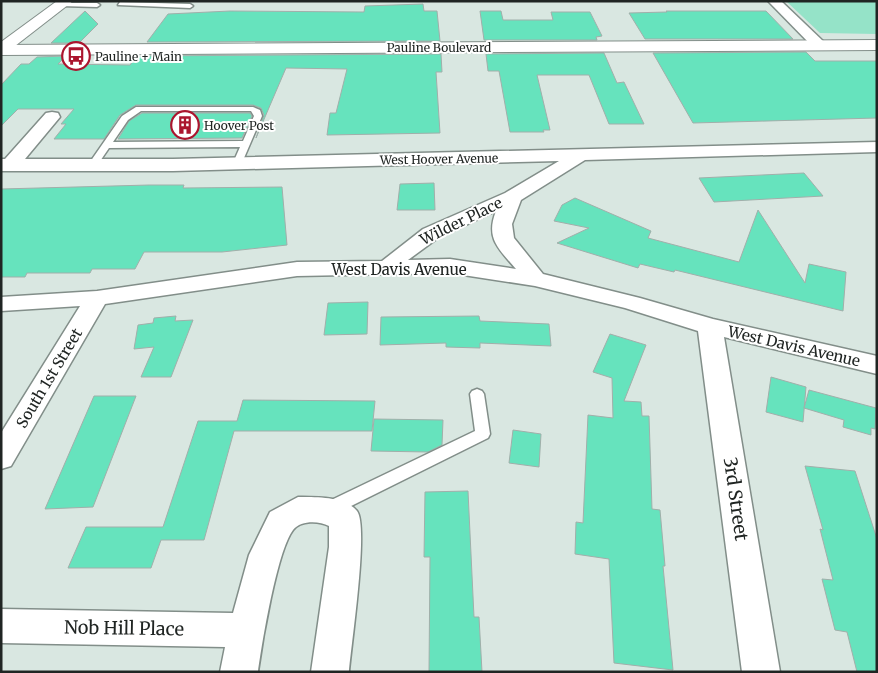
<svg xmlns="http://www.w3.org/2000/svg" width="878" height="673" viewBox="0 0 878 673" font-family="Merriweather,serif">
<rect width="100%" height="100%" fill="#d9e7e1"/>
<polygon fill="#95e3c8" points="786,1 877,1 877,34 820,33"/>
<g fill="#66e3bd" stroke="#a1afaa">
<polygon points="423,4 424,11 437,11 440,41 147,42 168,14 230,11 364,12 365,6"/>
<polygon points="85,11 98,24 79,43 51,43"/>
<polygon points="480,11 501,11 503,20 553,20 551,12 590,12 602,36 596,37 597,40 484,40"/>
<polygon points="666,11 766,11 793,39 645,39 629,13 667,12"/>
<polygon points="806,52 815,61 877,61 877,118 693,123 653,53"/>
<polygon points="604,53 617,83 624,82 644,124 609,124 589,75 537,75 550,130 543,130 544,132 510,132 499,71 488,71 486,54"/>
<polygon points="441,54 442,72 436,72 440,133 327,135 330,113 336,113 347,69 286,68 256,138 264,115 261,108 253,105 136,105 120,115 104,139 54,139 66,124 61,124 74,109 18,109 1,126 1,85 21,64 29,64 37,57 66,56 58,64 130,65 137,56"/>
<polygon points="142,113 250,113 252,116 242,138 118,139 129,121"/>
<polygon points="804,173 823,196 714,202 699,178"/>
<polygon points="434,183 435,210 397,210 400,184"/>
<polygon points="149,185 184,185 183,188 282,187 287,245 222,252 144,252 135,269 92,269 90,273 27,273 25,277 1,277 1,189"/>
<polygon points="575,198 651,231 648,238 739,262 758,210 805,283 809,264 846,272 843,311 675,270 674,272 640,264 638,268 557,243 589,228 554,221 562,205"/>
<polygon points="368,302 367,334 324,335 328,303"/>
<polygon points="176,316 175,321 193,320 171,377 141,377 154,347 134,349 138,325 153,323 154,318"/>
<polygon points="479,316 480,321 549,324 551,346 480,343 480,348 446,347 446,343 380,345 381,317"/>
<polygon points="610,334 646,345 624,401 641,402 642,416 649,416 652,509 660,510 665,566 663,566 673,670 614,663 609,559 575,554 576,522 583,523 588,415 613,418 612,378 593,372"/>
<polygon points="771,377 806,387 803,422 766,412"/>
<polygon points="809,390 876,408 875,429 871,428 871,435 843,427 844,420 804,408"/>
<polygon points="94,396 136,396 93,507 45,509"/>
<polygon points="243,400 375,401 372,431 234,431 204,540 161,540 151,568 68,568 86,527 163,527 198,421 237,421"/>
<polygon points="374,419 443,420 442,445 428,452 371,451"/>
<polygon points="513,430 541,434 539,467 509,463"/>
<polygon points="805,466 855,471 877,539 877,672 857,672 847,632 835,630 822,579 833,580 820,529 823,530"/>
<polygon points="468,491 474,617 479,617 482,672 429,672 430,557 424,557 425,492"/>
</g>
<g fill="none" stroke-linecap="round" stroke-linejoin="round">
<defs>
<g id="service">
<polygon points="120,2 190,4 193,6 190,8 118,5"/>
<polygon points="62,3 97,3 100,5 97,7 60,6"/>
<path d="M136 107H253L260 110 262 116 241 165H235L233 163 240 147 109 148 96 167H90L88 165 122 116ZM141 111H251L254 116 243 141 113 142 128 120Z"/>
<polygon points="477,389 482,391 484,394 490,434 488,438 335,514 329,516 323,514 321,509 323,504 475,431 470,394 472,391"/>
</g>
<g id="minor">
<polygon points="768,1 781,1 824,42 826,45 824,48 814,48"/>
<path d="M52 112 58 113 60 117 25 159H173L877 142V152L585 160 521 200 512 224 514 238 543 274 640 298 713 319 877 356V374L724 337 780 672H742L698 331 625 308 535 286 450 273 297 276 105 304 11 466 1 469V433L80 306 1 311V297L97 291 297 262 382 261 423 229 505 193 559 161 173 171H1V159H5L46 113ZM496 211C485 239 499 249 516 269L450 259 408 260 438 238Z"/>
<path d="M298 497C315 497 345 496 357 511 369 526 351 646 349 672H311L329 547V526C319 521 301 520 293 530 277 551 262 643 258 672H220L225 647 1 643V609L233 613 249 555 270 512Z"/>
</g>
<polygon id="tertiary" points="877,40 877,50 1,55 1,45"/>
<polygon id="secondary" points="57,1 73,1 6,53 1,55 1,42"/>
</defs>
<use href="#service" stroke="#828e89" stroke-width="3"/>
<use href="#minor" stroke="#828e89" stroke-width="3"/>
<use href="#tertiary" stroke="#828e89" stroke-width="2"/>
<use href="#secondary" stroke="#828e89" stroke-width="2"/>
<use href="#service" fill="#fff" fill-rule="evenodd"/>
<use href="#minor" fill="#fff" fill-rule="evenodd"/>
<use href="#tertiary" fill="#fff" fill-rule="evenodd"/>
<use href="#secondary" fill="#fff" fill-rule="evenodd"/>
</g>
<defs>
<symbol id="bus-ring" viewBox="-11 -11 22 22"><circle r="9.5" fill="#fff" stroke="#ab152e" stroke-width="1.5"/><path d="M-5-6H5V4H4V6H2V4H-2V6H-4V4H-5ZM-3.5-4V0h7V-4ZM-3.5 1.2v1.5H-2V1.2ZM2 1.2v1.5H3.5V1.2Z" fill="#ab152e"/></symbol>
<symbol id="building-ring" viewBox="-11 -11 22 22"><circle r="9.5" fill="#fff" stroke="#ab152e" stroke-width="1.5"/><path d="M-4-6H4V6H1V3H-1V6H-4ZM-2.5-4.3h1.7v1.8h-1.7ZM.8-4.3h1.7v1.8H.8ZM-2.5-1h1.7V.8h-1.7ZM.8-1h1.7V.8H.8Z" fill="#ab152e"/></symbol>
</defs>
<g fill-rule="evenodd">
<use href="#bus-ring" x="60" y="40" width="32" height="32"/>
<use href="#building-ring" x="169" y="109" width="32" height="32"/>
</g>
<g text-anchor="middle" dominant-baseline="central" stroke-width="4" stroke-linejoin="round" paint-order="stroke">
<g font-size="12" fill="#202523" stroke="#fff">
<text x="439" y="47">Pauline Boulevard</text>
<text transform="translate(439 159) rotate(-1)">West Hoover Avenue</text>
</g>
<g font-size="12" fill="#202523" stroke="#fff" text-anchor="start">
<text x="95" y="56">Pauline + Main</text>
<text x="204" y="125">Hoover Post</text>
</g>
<g font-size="15" fill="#202523" stroke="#fff">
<text transform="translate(461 221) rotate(-26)">Wilder Place</text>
<text x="399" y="269">West Davis Avenue</text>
<text transform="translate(794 346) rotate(13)">West Davis Avenue</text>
<text transform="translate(49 378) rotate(-59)">South 1st Street</text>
</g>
<g font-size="18" fill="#202523" stroke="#fff">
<text transform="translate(736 499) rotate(82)">3rd Street</text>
<text transform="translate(124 628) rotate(1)">Nob Hill Place</text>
</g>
</g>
<rect width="878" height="673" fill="none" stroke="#202523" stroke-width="5"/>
</svg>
